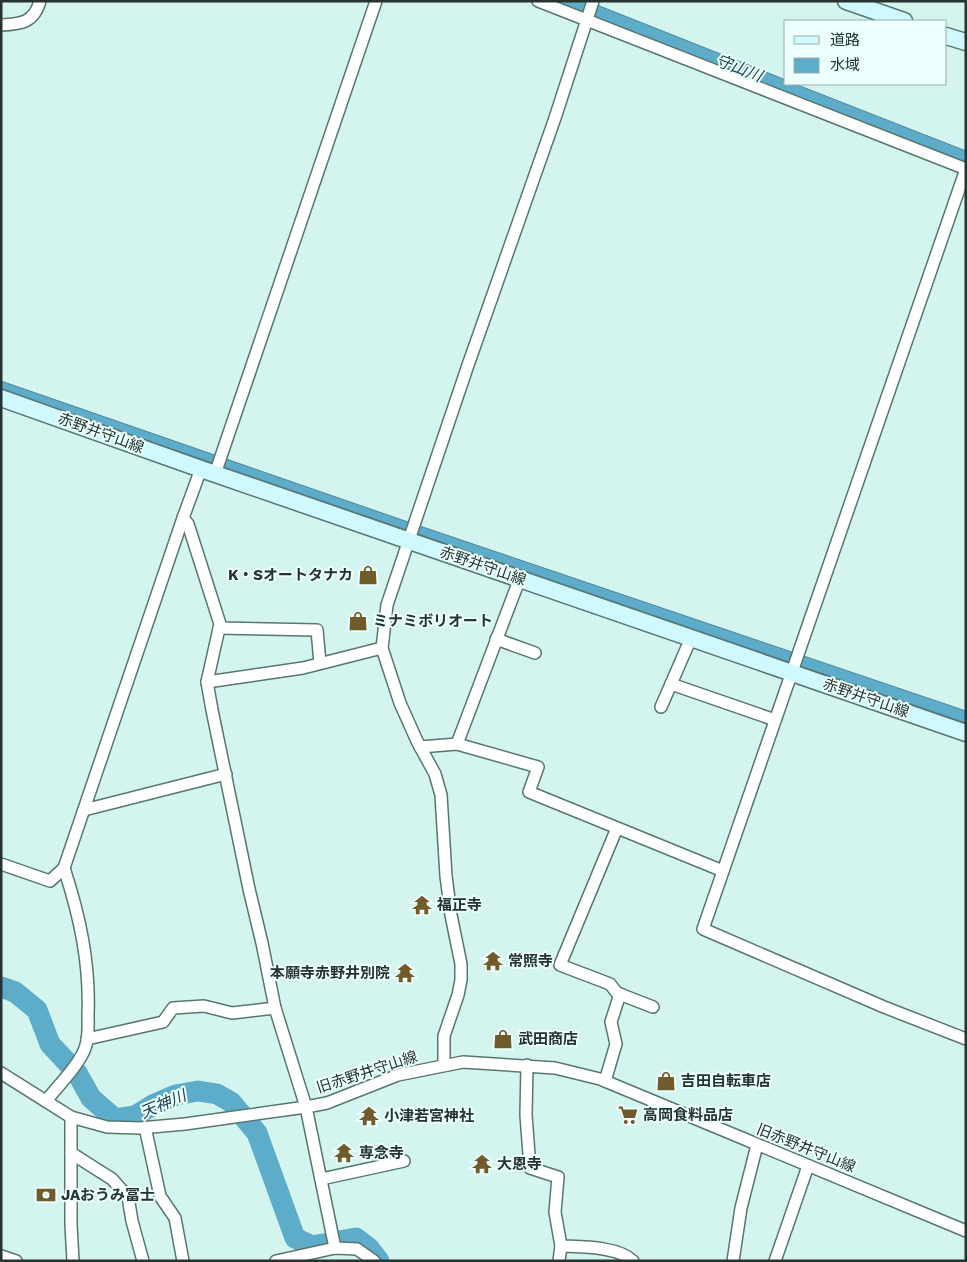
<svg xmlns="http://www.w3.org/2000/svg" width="967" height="1262" viewBox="0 0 967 1262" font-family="'Work Sans','Noto Sans JP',sans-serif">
<rect width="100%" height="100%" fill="#d4f5ef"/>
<g fill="#5cacca" stroke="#4c889c">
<polygon points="553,1 587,1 786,80 786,84 795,84 966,151 966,164"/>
<polygon points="1,381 408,522 966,711 966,723 1,390"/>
</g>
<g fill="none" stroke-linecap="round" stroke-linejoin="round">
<polyline stroke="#5cacca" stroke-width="21" points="1,987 15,992 37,1010 50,1044 77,1073 91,1098 115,1119 135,1116 153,1105 176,1095 198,1091 217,1094 231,1102 257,1133 295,1238 312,1246 356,1238 369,1248 379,1261"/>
<defs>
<g id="street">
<polyline points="538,1 966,169"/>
<path d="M1 25C21 24 34 23 40 1"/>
<polyline points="966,169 703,929 884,1007 966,1039"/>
<polyline points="215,474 376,1"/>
<polyline points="183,518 188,524 220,624 207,682 212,710 249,889 262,943 275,1008 306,1107 335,1248"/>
<polyline points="219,628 317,630 320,663"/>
<polyline points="496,639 535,653"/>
<polyline points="207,682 303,668 382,648"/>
<polyline points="671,684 775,720"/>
<polyline points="661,707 691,638"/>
<polyline points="457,744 520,578"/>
<polyline points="420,747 457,744 538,767 529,792 723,871"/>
<polyline points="84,810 226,774"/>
<polyline points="617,828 560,965 610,984 617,993 653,1007"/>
<polyline points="1,864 50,881 64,868 183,518 201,469"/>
<polyline points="87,1039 163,1022 173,1008 204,1006 232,1013 275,1008"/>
<polyline points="444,1064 444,1036 458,995 461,980 461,964 451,915 446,876 441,795 435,774 417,741 400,703 382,648 387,605 467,368 555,118 593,1"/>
<polyline points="527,1065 526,1115 530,1168 558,1177 555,1212 561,1246 559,1261"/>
<polyline points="1,1073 71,1117 107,1127 140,1128 185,1124 306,1107 327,1103 398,1075 463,1062 555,1068 600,1079 966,1231"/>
<polyline points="605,1081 616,1044 611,1022 620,994"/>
<path d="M46 1101C57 1087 82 1062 86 1045 89 1036 88 1024 88 1015 90 963 80 917 64 868"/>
<polyline points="71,1117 71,1225 73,1261"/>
<polyline points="145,1127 160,1196 175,1218 183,1261"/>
<polyline points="71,1153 112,1179 128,1197 132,1221 143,1261"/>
<polyline points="321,1179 404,1161"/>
<path d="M561 1246C581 1247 617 1246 633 1261"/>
<polyline points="1,1256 16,1261"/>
<polyline points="276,1261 335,1248 357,1249 374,1261"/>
<polyline points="733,1261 741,1208 757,1145"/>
<polyline points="775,1261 808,1166"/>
</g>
<g id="secondary">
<polyline points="846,1 904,21"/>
<polyline points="946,36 966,42"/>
<polyline points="1,398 201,469 966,733"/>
</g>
</defs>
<use href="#street" stroke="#587671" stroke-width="14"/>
<use href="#secondary" stroke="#587671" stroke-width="19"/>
<use href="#street" stroke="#fff" stroke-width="11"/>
<use href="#secondary" stroke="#cff9fe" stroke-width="16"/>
</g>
<defs>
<symbol id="shop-bare" viewBox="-9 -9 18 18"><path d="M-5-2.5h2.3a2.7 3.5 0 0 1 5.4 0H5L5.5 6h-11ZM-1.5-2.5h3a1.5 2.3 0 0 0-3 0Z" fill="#725b2b" stroke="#ebfffc" stroke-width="2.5" paint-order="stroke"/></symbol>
<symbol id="temple-bare" viewBox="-9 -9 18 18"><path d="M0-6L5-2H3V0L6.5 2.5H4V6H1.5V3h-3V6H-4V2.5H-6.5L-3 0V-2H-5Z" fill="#725b2b" stroke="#ebfffc" stroke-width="2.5" paint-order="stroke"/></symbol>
<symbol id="supermarket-bare" viewBox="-9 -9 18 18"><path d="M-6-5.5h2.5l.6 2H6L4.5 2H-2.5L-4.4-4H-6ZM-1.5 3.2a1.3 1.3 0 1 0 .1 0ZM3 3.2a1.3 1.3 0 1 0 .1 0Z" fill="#725b2b" stroke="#ebfffc" stroke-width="2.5" paint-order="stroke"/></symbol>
<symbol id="bank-bare" viewBox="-9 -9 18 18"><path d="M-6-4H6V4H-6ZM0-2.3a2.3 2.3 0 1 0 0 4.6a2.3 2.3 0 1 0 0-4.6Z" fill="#725b2b" stroke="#ebfffc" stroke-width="2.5" paint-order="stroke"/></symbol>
</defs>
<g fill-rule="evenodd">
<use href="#shop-bare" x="354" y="561" width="28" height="28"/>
<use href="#shop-bare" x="344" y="607" width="28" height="28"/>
<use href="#temple-bare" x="408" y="891" width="28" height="28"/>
<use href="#temple-bare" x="479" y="947" width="28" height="28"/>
<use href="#temple-bare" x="391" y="959" width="28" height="28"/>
<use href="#shop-bare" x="489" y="1025" width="28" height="28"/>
<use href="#shop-bare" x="652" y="1067" width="28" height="28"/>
<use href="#supermarket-bare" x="614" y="1101" width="28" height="28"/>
<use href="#temple-bare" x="355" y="1102" width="28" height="28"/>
<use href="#temple-bare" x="330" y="1139" width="28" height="28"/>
<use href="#temple-bare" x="468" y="1150" width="28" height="28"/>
<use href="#bank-bare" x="32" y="1181" width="28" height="28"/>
</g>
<g text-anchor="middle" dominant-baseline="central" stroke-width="4" stroke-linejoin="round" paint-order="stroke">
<g font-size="15" fill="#263331" stroke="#ebfffc">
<text transform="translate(101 433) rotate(20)">赤野井守山線</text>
<text transform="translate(483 566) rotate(19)">赤野井守山線</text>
<text transform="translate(866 698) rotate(19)">赤野井守山線</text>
<text transform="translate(367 1072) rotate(-18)">旧赤野井守山線</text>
<text transform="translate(806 1148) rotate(22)">旧赤野井守山線</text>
</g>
<g font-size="15" font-weight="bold" fill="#263331" stroke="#ebfffc" text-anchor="start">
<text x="353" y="575" text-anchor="end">K・Sオートタナカ</text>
<text x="373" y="621">ミナミボリオート</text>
<text x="437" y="905">福正寺</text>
<text x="508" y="961">常照寺</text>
<text x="390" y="973" text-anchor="end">本願寺赤野井別院</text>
<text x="518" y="1039">武田商店</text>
<text x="681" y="1081">吉田自転車店</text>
<text x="643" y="1115">高岡食料品店</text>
<text x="384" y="1116">小津若宮神社</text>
<text x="359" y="1153">専念寺</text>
<text x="497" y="1164">大恩寺</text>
<text x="61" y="1195">JAおうみ冨士</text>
</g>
<g font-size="16" font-style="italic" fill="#1e4250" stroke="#ebfffc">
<text transform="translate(739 68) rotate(21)">守山川</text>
<text transform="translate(163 1104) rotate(-23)">天神川</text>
</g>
</g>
<rect width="967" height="1262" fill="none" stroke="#263331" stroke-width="5"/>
<rect x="784" y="20" width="162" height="65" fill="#ebfffc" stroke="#9cadab"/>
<rect x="794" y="36" width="25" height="8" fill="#cff9fe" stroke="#9cadab"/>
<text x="830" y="45" font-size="15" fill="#263331">道路</text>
<rect x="794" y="58" width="25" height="15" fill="#5cacca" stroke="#9cadab"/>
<text x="830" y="70" font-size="15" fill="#263331">水域</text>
</svg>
